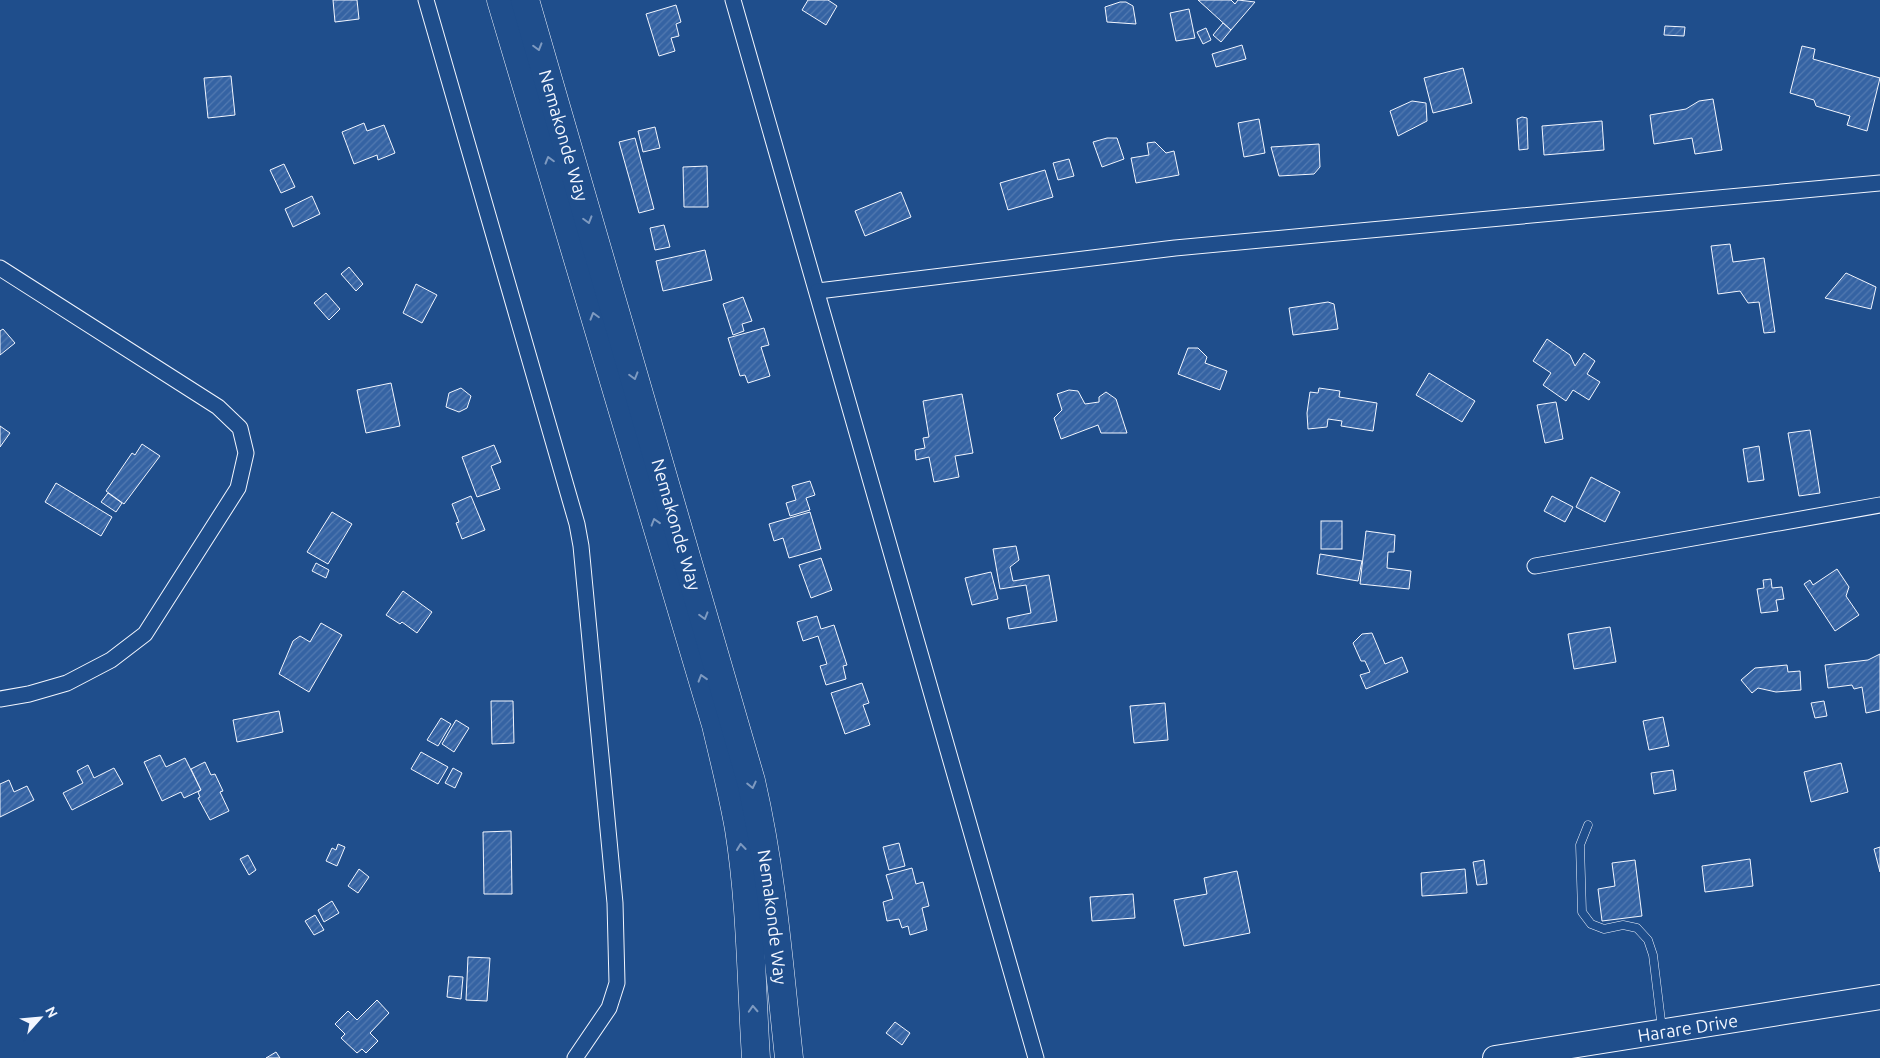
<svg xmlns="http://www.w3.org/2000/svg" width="1880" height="1058" viewBox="0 0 1880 1058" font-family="Ubuntu,sans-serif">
<defs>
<pattern id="building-hatch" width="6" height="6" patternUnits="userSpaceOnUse" patternTransform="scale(1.25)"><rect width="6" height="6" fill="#3563a3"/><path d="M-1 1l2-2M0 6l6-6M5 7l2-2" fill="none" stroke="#537ab1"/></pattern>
</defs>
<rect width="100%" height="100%" fill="#1f4e8c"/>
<g fill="url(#building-hatch)" stroke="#f2f6ff">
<polygon points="333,0 357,0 359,19 335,22"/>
<polygon points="808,0 828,0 837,6 826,25 802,10"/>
<polygon points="1198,0 1231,0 1235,4 1238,0 1255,2 1231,30"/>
<polygon points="1120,2 1126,2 1133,6 1136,24 1107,22 1105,7"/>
<polygon points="676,5 681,22 676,24 679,36 671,38 675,51 659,56 646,14"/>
<polygon points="1189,9 1195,38 1176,41 1170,13"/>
<polygon points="1223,23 1231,30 1221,42 1213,35"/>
<polygon points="1665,26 1685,27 1684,36 1664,35"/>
<polygon points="1206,28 1211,40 1203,44 1197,32"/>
<polygon points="1242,45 1246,59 1216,67 1212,54"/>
<polygon points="1802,46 1815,49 1813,59 1880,78 1867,131 1847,125 1850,116 1816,106 1814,100 1790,93"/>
<polygon points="1463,68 1472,103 1433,113 1424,78"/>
<polygon points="231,76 235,115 208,118 204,78"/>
<polygon points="1713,99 1722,150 1695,154 1692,138 1654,144 1650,115 1686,109 1699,101"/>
<polygon points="1412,101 1426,103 1427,121 1398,136 1390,111"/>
<polygon points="1522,117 1527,118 1528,149 1519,150 1517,119"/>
<polygon points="1259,119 1265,153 1244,157 1238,123"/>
<polygon points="1602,121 1604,150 1544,155 1542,126"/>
<polygon points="364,123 367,131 384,125 395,153 378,160 377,155 354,164 342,132"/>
<polygon points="655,127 660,148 643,152 638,131"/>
<polygon points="635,138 654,209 639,213 619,142"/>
<polygon points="1107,138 1117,138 1124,159 1102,167 1093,142"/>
<polygon points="1155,142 1166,153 1174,151 1179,175 1136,183 1131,158 1149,155 1147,143"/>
<polygon points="1319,144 1320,167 1314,174 1279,176 1271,147"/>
<polygon points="1069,159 1074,176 1058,180 1053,163"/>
<polygon points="284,164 295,187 281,193 270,170"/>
<polygon points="707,166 708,207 684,207 683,167"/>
<polygon points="1045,170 1053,197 1008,210 1000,183"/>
<polygon points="901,192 911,217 865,236 855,211"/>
<polygon points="312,196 320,214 293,227 285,209"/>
<polygon points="664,225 670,247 655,250 650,228"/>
<polygon points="1730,244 1733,262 1764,258 1775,332 1764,333 1759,302 1748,303 1740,291 1718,294 1711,246"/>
<polygon points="705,250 712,280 663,291 656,261"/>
<polygon points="349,267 363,284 356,291 341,274"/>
<polygon points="1846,273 1876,287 1871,309 1825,298"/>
<polygon points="416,284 437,295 422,323 403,313"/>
<polygon points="326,293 340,309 329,320 314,303"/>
<polygon points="743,297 752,321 742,324 744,331 733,335 723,304"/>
<polygon points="1328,302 1334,304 1338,329 1293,335 1289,308"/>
<polygon points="764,328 769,345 761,347 770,376 748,383 745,375 740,376 728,338"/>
<polygon points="3,329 15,343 0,355 0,331"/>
<polygon points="1547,339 1570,355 1575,366 1584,353 1595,361 1587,374 1600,382 1589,400 1573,390 1566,401 1543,385 1551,373 1533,361"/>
<polygon points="1188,348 1198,348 1207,357 1205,363 1227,371 1220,390 1178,374"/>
<polygon points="1429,373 1475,401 1462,422 1416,395"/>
<polygon points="391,383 400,426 366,433 357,390"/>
<polygon points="461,388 471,396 467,408 459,412 446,407 449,393"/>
<polygon points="1319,388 1340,391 1339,397 1377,403 1373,431 1341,426 1342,421 1328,419 1327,427 1308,429 1307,413 1310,392 1318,393"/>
<polygon points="1069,390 1078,391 1085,404 1099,402 1099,397 1106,392 1116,399 1127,433 1101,433 1098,425 1061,439 1054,418 1062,410 1057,394"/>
<polygon points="962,394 973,453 955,456 959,477 934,482 929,457 916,460 915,450 925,448 923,438 929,437 923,401"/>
<polygon points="1556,402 1563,439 1545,443 1537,405"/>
<polygon points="0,426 10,433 0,447"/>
<polygon points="1810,430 1820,493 1799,496 1788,433"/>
<polygon points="142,444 160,456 124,504 106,491 132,453 135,455"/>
<polygon points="494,445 501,462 491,466 500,489 477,497 462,457"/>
<polygon points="1759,446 1764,480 1748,482 1743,449"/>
<polygon points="1591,477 1620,492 1605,522 1576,507"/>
<polygon points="810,481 815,495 806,498 810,510 790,516 786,503 796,500 792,486"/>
<polygon points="56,483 112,517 101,536 45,502"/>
<polygon points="108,493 122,503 116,512 101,502"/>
<polygon points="471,496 485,530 462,539 456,523 459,522 452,504"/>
<polygon points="1552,496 1573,507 1565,522 1544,511"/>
<polygon points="332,512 352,524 328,564 307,552"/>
<polygon points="810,512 821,549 789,558 783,538 774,541 769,524"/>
<rect x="1321" y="521" width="21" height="28"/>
<polygon points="1366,531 1395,535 1394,552 1388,552 1387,568 1411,571 1409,589 1360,584"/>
<polygon points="1016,546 1019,560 1010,567 1013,581 1049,575 1057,621 1009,629 1007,618 1031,613 1026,585 1000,589 993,549"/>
<polygon points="1320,554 1362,561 1358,581 1317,574"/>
<polygon points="821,558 832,590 811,598 799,565"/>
<polygon points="316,563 329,570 326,578 312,571"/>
<polygon points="1837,569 1849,587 1846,596 1859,615 1835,631 1804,584 1810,580 1813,585"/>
<polygon points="991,572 998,599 972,605 965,578"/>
<polygon points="1771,579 1772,588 1782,587 1784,599 1776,600 1778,611 1761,613 1757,589 1764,588 1763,580"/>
<polygon points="403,591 432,612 417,633 402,622 400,624 386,615"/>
<polygon points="817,616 821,629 834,625 847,665 843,666 846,679 826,685 820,666 827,664 818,636 803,641 797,622"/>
<polygon points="321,623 342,635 309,692 279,674 293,641 300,636 310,642"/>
<polygon points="1610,627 1616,662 1574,669 1568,634"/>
<polygon points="1372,633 1385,664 1402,657 1408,672 1366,689 1360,675 1370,672 1365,661 1361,661 1353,643 1362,634"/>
<polygon points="1880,654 1880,710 1866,713 1862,687 1854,689 1852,685 1828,688 1825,665 1868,660"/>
<polygon points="1787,665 1788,672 1800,671 1801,690 1776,692 1758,688 1752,693 1741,680 1755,668"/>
<polygon points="862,683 869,703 863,705 870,725 845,734 831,693"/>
<polygon points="491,701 513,701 514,743 492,744"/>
<polygon points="1824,701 1827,716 1815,718 1811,703"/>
<polygon points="1165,703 1168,740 1134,743 1130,706"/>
<polygon points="279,711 283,732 237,742 233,720"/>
<polygon points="1663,717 1669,746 1649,750 1643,721"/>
<polygon points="441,718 451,724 438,746 427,740"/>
<polygon points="456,720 469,728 454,752 442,744"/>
<polygon points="421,752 448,767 438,784 411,769"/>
<polygon points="160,755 166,767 185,758 201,790 184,798 181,792 162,801 144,762"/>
<polygon points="205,762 211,775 215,774 223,791 220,792 229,811 210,820 198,798 200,797 198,792 201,790 191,769"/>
<polygon points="1841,763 1848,792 1811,802 1804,772"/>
<polygon points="88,765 94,778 114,768 123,784 72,810 63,793 83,783 77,771"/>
<polygon points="453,768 462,773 455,788 445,783"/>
<polygon points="1673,770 1676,790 1654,794 1651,773"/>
<polygon points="9,780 14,792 27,786 34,800 0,817 0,784"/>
<polygon points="511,831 512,894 484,894 483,832"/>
<polygon points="899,843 905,866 889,870 883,847"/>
<polygon points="338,844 345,847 337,866 326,861 332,848 336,850"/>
<polygon points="1880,847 1880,872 1874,849"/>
<polygon points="248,855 256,870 249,875 240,859"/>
<polygon points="1750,859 1753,886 1705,892 1702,866"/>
<polygon points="1484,860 1487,884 1477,885 1473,862"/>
<polygon points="1635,860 1642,916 1602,921 1598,889 1615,886 1612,863"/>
<polygon points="912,868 916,884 923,882 929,906 922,908 927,930 910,935 908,926 902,928 899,919 887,921 883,902 893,899 886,875"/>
<polygon points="359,869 369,877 358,893 348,886"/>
<polygon points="1465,869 1467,893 1422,896 1421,873"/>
<polygon points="1237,871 1250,933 1184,946 1174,900 1207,894 1204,878"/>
<polygon points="1133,894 1135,918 1092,921 1090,897"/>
<polygon points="332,901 339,913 324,922 318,910"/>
<polygon points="315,915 324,930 314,935 305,921"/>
<polygon points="468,957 490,958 487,1001 466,1000"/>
<polygon points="449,976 463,977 461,999 447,997"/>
<polygon points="377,1000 389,1013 370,1033 378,1041 366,1053 362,1049 357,1053 341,1038 345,1034 335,1024 348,1011 357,1020"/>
<polygon points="895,1022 910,1033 902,1045 886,1033"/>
<polygon points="276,1052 280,1058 266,1058"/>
</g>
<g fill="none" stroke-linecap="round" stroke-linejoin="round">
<defs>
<polyline id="lane" points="1588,825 1580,845 1582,912 1591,924 1604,929 1623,925 1637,928 1648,940 1653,955 1662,1029"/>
<g id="street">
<polyline points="426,0 577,524 581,546 615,903 617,983 609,1008 575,1058"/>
<polyline points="733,0 1036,1058"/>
<polyline points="0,268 218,407 240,428 246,453 238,488 145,634 111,660 67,683 29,694 0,699"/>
<polyline points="818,291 1175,248 1880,183"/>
<polyline points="1535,566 1880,505"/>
</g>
<g id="primary">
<path id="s1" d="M1495 1058 1880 997"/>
</g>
<g id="highway">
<path d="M501 0 716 725C724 759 733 794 739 829 751 904 751 982 756 1058"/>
<path id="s2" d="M525 0 751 781C772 872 779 965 789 1058"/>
</g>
</defs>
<use href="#lane" stroke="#f2f6ff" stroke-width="9"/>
<use href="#street" stroke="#f2f6ff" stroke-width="17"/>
<use href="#primary" stroke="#f2f6ff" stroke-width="26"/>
<use href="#highway" stroke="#f2f6ff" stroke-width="29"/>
<use href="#lane" stroke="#1f4e8c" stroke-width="8"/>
<use href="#street" stroke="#1f4e8c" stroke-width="15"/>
<use href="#primary" stroke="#1f4e8c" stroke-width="24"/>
<use href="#highway" stroke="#1f4e8c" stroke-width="28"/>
</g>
<defs><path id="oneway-chevron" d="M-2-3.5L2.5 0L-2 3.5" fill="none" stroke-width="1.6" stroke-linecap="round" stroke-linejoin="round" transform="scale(1.25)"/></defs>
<g stroke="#7e9ac0">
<use href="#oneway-chevron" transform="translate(538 47) rotate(74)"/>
<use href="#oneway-chevron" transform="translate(549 160) rotate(-106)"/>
<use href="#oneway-chevron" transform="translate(588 220) rotate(74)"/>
<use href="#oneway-chevron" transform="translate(594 316) rotate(-106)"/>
<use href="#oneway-chevron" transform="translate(634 376) rotate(74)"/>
<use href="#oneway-chevron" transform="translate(655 522) rotate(-107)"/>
<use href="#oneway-chevron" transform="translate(704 616) rotate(74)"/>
<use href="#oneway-chevron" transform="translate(702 678) rotate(-107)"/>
<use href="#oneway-chevron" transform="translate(752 785) rotate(77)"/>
<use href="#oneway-chevron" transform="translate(741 847) rotate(-96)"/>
<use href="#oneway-chevron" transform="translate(753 1009) rotate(-93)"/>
</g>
<g text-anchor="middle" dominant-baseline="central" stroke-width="4" stroke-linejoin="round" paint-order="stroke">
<g font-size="18" fill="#f2f6ff" stroke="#1f4e8c">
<text stroke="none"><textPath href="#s2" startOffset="141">Nemakonde Way</textPath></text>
<text stroke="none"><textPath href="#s2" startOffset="546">Nemakonde Way</textPath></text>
<text stroke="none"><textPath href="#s2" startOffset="951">Nemakonde Way</textPath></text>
<text stroke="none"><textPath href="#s1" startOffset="195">Harare Drive</textPath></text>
</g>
</g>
<g transform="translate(40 1018) rotate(63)" stroke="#1f4e8c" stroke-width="4" paint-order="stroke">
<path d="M0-4L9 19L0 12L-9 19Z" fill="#f2f6ff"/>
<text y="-8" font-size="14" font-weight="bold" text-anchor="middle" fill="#f2f6ff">N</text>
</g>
</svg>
